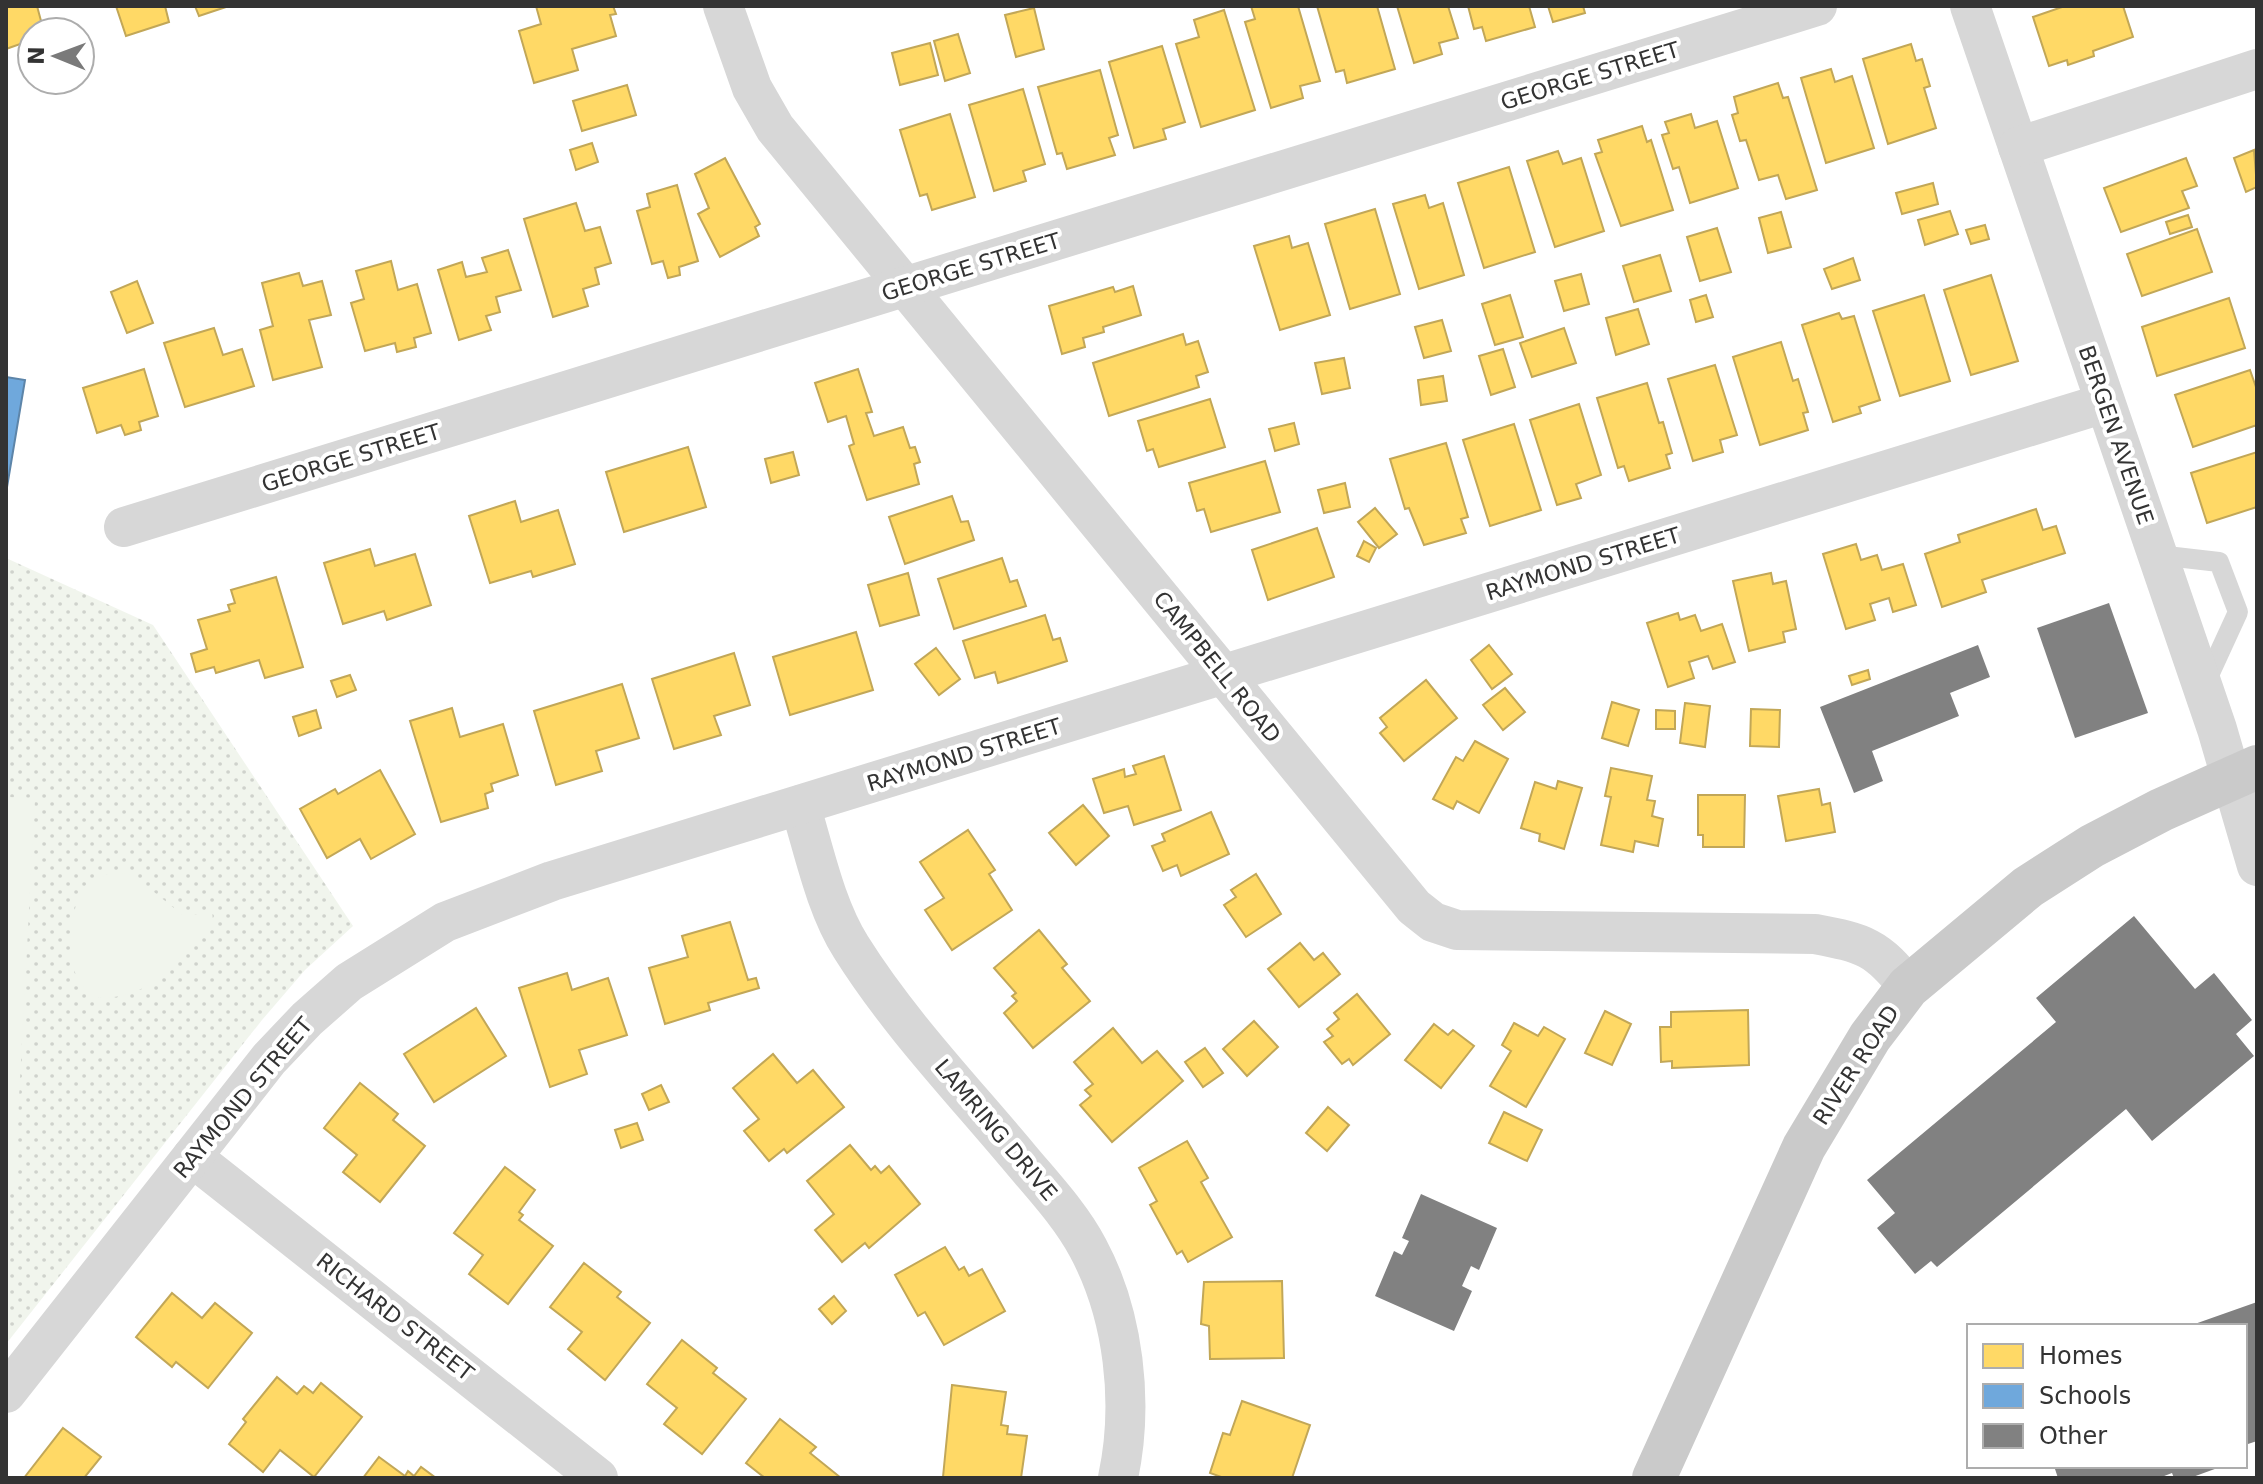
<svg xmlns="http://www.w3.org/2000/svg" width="2263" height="1484" viewBox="0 0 2263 1484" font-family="'DejaVu Sans',sans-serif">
<defs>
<pattern id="park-dots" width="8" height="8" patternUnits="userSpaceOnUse" patternTransform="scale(2)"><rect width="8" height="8" fill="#f1f5ed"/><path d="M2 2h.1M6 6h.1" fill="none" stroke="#cfd2cc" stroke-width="1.8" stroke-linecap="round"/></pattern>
</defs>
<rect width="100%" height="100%" fill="#fff"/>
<polygon fill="url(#park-dots)" points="6,558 153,625 353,926 305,970 262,1020 6,1344"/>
<g fill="#f1f5ed">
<polygon points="6,797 35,798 14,1192 6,1192"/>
<path d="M113 871 134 876 184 916 212 912C216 936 203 936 187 948 183 952 179 958 175 963 154 986 130 998 99 998 59 979 69 924 81 888Z"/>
</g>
<g fill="#ffd966" stroke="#c2a757" stroke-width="2">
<polygon points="6,6 37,6 44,32 32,32 32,67 27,68 20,44 6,49"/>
<polygon points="116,6 165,6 169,22 126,36"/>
<polygon points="195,6 229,6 199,16"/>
<polygon points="536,6 613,6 616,14 610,15 616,36 572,49 578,70 534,83 519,31 541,24"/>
<polygon points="1251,6 1298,6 1320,81 1300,86 1303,98 1271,108 1245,22 1255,19"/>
<polygon points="1317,6 1377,6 1395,69 1347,83 1344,70 1336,72"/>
<polygon points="1397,6 1448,6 1458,38 1439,43 1442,54 1414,63"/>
<polygon points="1468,6 1529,6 1535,27 1486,41 1482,27 1474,29"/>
<polygon points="1548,6 1583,6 1585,13 1553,22"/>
<polygon points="2065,6 2123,6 2133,37 2093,51 2094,56 2068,65 2067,60 2049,66 2033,17"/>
<polygon points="1034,8 1044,49 1016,57 1005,15"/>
<polygon points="1224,10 1255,110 1201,127 1176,44 1199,37 1194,20"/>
<polygon points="958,34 970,73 945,81 934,41"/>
<polygon points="930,43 938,75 900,85 892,53"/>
<polygon points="1911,44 1916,61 1922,59 1930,86 1924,88 1936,128 1888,144 1863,59"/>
<polygon points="1162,46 1185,122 1163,129 1166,139 1134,148 1109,62"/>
<polygon points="1831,69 1835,82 1852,76 1874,148 1826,163 1801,78"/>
<polygon points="1100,70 1118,135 1109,138 1115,155 1067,169 1062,153 1057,154 1038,87"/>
<polygon points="1778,83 1783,98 1788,97 1817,190 1786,199 1778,175 1759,180 1746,140 1740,141 1732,115 1738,113 1734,97"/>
<polygon points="627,85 636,115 582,131 573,101"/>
<polygon points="1023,89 1045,164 1023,171 1026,181 994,191 969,105"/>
<polygon points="950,114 975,197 932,210 927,194 920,196 900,130"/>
<polygon points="1691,114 1695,128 1717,121 1738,188 1690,203 1679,167 1673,169 1662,135 1669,133 1665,122"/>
<polygon points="1642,126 1647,142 1651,140 1673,210 1621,226 1595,154 1602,152 1598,140"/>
<polygon points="592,143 598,162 576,170 570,150"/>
<polygon points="2254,150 2257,187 2246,192 2234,158"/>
<polygon points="1558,151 1563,164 1581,158 1604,231 1555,247 1527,161"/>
<polygon points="725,158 760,224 755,227 759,236 720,257 698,214 709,208 695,174"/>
<polygon points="2186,158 2197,186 2182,191 2189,208 2121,232 2104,188"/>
<polygon points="1509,167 1535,252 1484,268 1458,183"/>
<polygon points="1933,183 1938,204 1902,214 1896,193"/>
<polygon points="677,185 698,261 679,267 680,275 668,278 663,261 652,264 637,211 650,207 647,194"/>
<polygon points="1425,195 1429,208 1443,203 1464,275 1419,289 1393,204"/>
<polygon points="576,203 585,231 600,227 611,263 595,268 599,284 583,289 588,306 553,317 524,219"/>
<polygon points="1375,209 1400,294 1350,309 1325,224"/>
<polygon points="1950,211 1958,234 1925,245 1918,220"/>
<polygon points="1781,212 1791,247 1768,253 1759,218"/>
<polygon points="2188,215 2192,227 2170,234 2166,222"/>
<polygon points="1985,225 1989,239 1971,244 1966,230"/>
<polygon points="1717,228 1731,272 1700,281 1687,237"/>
<polygon points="2197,229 2212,272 2142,296 2127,254"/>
<polygon points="1289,236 1292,248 1308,243 1330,315 1280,330 1254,246"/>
<polygon points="508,250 521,290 496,297 500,312 486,316 491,330 459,340 438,270 462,262 466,277 487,272 482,258"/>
<polygon points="1660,255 1671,291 1634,302 1623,266"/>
<polygon points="1853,258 1860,280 1832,289 1824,269"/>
<polygon points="391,261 398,290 417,284 431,333 414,338 416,347 397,352 395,343 365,351 351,303 364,299 356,271"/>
<polygon points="299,273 303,286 322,281 331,315 309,320 322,367 273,380 260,330 273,326 262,283"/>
<polygon points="1581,274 1589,304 1564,311 1555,281"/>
<polygon points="1991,275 2018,361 1971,375 1944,290"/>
<polygon points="137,281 153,323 127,333 111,292"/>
<polygon points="1133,286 1141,315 1103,327 1104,332 1083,338 1085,347 1062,354 1049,306 1113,287 1115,292"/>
<polygon points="1510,295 1523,337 1495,345 1482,304"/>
<polygon points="1706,295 1713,317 1696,322 1690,300"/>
<polygon points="1924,295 1950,381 1900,396 1873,311"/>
<polygon points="2229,298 2245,348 2157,376 2142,327"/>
<polygon points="1638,309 1649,344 1616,355 1606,318"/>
<polygon points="1839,313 1842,319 1854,316 1880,400 1859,407 1861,413 1833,422 1802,325"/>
<polygon points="1442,320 1451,351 1424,358 1415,327"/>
<polygon points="214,328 223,355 242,349 254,386 185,407 164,343"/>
<polygon points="1564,328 1576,363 1532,377 1520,343"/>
<polygon points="1183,334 1186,345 1198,341 1208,372 1196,376 1199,387 1109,416 1093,363"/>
<polygon points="1781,342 1793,381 1798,379 1808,412 1803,413 1808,430 1760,445 1733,357"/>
<polygon points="1503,349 1515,387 1491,395 1479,356"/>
<polygon points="1344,358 1350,388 1322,394 1315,363"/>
<polygon points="1715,365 1737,435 1720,440 1723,452 1693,461 1668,379"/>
<polygon points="144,369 158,416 139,422 141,430 125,435 121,425 97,433 83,388"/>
<polygon points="858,369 872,412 866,413 874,436 903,427 910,448 915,447 920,462 914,464 919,484 867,500 849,446 854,444 846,416 828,422 815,383"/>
<polygon points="2250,370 2257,390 2257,425 2193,447 2175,395"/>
<polygon points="1443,376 1447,401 1421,405 1418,380"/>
<polygon points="1647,383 1659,423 1663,422 1672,453 1666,455 1670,468 1629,481 1624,466 1618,468 1597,398"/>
<polygon points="1210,399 1225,447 1159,467 1153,449 1147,451 1138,421"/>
<polygon points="1579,404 1601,475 1576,484 1581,498 1557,505 1530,420"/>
<polygon points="1294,423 1299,444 1275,451 1269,429"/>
<polygon points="1514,424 1541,510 1490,526 1463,440"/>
<polygon points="1446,443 1468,517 1461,519 1466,533 1424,545 1409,508 1405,509 1390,459"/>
<polygon points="688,447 706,507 624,532 606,472"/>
<polygon points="793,452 799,475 771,483 765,459"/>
<polygon points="2257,452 2257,507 2207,523 2191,473"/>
<polygon points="1265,461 1280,512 1211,532 1204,509 1197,511 1189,483"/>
<polygon points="1345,483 1350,507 1324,513 1318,490"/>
<polygon points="952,496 961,522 968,521 974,540 905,564 889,517"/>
<polygon points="515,501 521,522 558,510 575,564 533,577 531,571 490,583 469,516"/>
<polygon points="1375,508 1397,534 1379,548 1358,522"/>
<polygon points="2036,509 2043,530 2056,526 2065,553 1982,580 1986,592 1942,607 1925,554 1960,542 1958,535"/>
<polygon points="1317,528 1334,577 1268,600 1252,550"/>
<polygon points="1364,541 1376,548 1369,562 1357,556"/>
<polygon points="1856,544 1861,560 1877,555 1882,570 1903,564 1916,605 1893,612 1889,598 1870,604 1875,620 1846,629 1823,554"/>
<polygon points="370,549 375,566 415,554 431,605 387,620 384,611 343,624 324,563"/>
<polygon points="1002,558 1010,582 1017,580 1026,606 954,629 938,579"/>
<polygon points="908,573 919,615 880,626 868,585"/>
<polygon points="1771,573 1773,584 1786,581 1796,629 1783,632 1785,642 1749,651 1733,581"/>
<polygon points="276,577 303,667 265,678 259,660 216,673 214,667 196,672 191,654 207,649 198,620 230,611 228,605 235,603 231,590"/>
<polygon points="1678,613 1680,620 1695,615 1701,631 1722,624 1735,662 1713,669 1708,656 1689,662 1694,678 1668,687 1647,623"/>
<polygon points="1045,615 1053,640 1060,638 1067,661 998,683 995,672 975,678 963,641"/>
<polygon points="856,632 873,690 790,715 773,657"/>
<polygon points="1489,645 1512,674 1492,689 1471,660"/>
<polygon points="936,648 960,679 939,695 915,664"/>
<polygon points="734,653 750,705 714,716 721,735 674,749 652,679"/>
<polygon points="1868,670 1870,679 1852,685 1849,676"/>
<polygon points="350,675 356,690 337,697 331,681"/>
<polygon points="1426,680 1457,718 1404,761 1380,733 1387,727 1380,718"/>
<polygon points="622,684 639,738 596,751 602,771 556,785 534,711"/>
<polygon points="1505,688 1525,712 1503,730 1483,705"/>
<polygon points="1612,702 1639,710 1628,746 1602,738"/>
<polygon points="1685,703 1710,706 1705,747 1680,743"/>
<polygon points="452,708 460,737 503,724 518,775 491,784 493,791 485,794 488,808 441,822 410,721"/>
<polygon points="1751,709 1780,710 1779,747 1750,746"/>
<polygon points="316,710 321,728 299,736 293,717"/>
<polygon points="1656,710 1675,711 1675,729 1656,729"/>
<polygon points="1475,741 1508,759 1479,813 1457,801 1453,809 1433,799 1456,757 1463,761"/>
<polygon points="1164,756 1181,810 1134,825 1128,806 1104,813 1093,779 1124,769 1125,777 1136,774 1133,766"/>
<polygon points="1611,768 1652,776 1647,800 1655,801 1652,816 1663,819 1658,846 1635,841 1633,852 1601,845 1611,797 1605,796"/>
<polygon points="380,770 415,834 371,859 360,839 327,858 300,809 335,789 338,794"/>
<polygon points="1558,781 1582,788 1564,849 1539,841 1540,834 1521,828 1535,782 1556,789"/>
<polygon points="1819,789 1822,805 1830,803 1835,832 1786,841 1778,796"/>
<polygon points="1698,795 1745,795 1744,847 1703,847 1703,835 1698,835"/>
<polygon points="1083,805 1109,836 1076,865 1049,833"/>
<polygon points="1211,812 1229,854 1181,876 1177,865 1163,871 1152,846 1165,841 1162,834"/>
<polygon points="968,830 995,870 989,874 1012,910 952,950 925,910 944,898 920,862"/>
<polygon points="1256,874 1281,914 1246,937 1224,905 1236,897 1231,890"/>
<polygon points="730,922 748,980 756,978 759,988 708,1003 710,1010 665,1024 649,968 688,957 682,936"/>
<polygon points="1039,930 1067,964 1062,968 1090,1001 1033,1048 1004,1013 1017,1001 1012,996 1016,993 994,968"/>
<polygon points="1300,943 1314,960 1323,953 1340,974 1299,1007 1268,969"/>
<polygon points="567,973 572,990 608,978 627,1035 579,1050 587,1074 550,1087 519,988"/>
<polygon points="1357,994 1390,1034 1353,1065 1349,1059 1342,1064 1324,1042 1333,1036 1327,1029 1339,1019 1334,1013"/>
<polygon points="476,1008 506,1056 434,1102 404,1054"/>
<polygon points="1748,1010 1749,1065 1672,1068 1672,1061 1661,1062 1660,1027 1671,1027 1671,1012"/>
<polygon points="1605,1011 1631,1024 1612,1065 1585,1053"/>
<polygon points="1254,1021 1278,1047 1247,1076 1223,1049"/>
<polygon points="1514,1023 1538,1036 1544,1027 1565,1039 1526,1107 1490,1086 1511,1051 1502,1045"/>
<polygon points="1434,1024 1448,1035 1453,1030 1474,1046 1441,1088 1405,1060"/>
<polygon points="1113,1028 1142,1063 1157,1051 1183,1081 1112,1142 1080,1105 1091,1096 1085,1090 1093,1084 1074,1062"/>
<polygon points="1205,1048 1223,1073 1203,1087 1185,1062"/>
<polygon points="773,1054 797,1083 813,1070 844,1107 787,1153 784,1149 769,1161 744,1131 759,1119 733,1088"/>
<polygon points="360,1083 398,1114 393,1120 425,1146 380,1202 343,1172 357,1155 324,1128"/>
<polygon points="661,1085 669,1102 649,1110 642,1094"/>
<polygon points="1328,1107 1349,1125 1327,1151 1306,1133"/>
<polygon points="1504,1112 1542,1130 1527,1161 1489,1143"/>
<polygon points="637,1123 643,1140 621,1148 615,1130"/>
<polygon points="1187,1141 1208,1178 1201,1182 1232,1237 1188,1262 1182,1251 1177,1254 1150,1205 1157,1201 1139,1168"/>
<polygon points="850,1145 871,1170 875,1166 881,1173 889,1166 920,1204 869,1248 865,1243 842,1262 815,1230 834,1214 807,1181"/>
<polygon points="505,1167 535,1190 519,1212 523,1215 519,1220 553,1246 508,1304 469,1274 483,1255 454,1233"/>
<polygon points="945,1247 959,1270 964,1267 969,1276 982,1269 1005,1311 944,1345 925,1312 918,1316 895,1275"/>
<polygon points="584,1263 621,1292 617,1297 650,1323 605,1380 568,1349 582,1332 550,1307"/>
<polygon points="1282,1281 1284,1358 1210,1359 1209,1326 1201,1324 1204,1282"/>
<polygon points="172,1293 202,1318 215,1303 252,1333 208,1388 176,1362 172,1367 136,1337"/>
<polygon points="834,1296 846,1311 832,1324 819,1309"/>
<polygon points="682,1340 717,1368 713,1373 746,1399 702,1454 664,1424 677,1408 647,1384"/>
<polygon points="277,1377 297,1394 304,1386 313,1393 321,1383 362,1417 314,1477 280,1450 263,1472 229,1444 246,1422 243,1419"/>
<polygon points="952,1385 1006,1392 1001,1425 1008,1426 1007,1434 1027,1436 1021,1478 943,1477"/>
<polygon points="1242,1401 1310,1425 1292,1478 1224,1478 1210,1473 1223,1433 1230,1435"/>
<polygon points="780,1419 816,1447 810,1453 841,1478 765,1478 746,1463"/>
<polygon points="63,1428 101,1457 84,1478 24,1478"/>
<polygon points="379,1457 405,1476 408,1471 414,1476 421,1467 436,1478 363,1478"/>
</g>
<polygon fill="#6fa8dc" stroke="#5d85a9" stroke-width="2" points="6,377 25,380 6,493"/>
<g fill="#818181">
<polygon points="2109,603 2148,713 2075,738 2037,628"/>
<polygon points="1978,645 1990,677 1950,693 1959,716 1872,751 1883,781 1854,793 1820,707"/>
<polygon points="2134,916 2195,989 2214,973 2252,1020 2236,1034 2254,1056 2152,1141 2126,1109 1937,1267 1931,1261 1915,1274 1877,1228 1895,1213 1867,1180 2056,1022 2036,998"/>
<polygon points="1421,1194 1497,1228 1479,1270 1471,1266 1462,1286 1472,1291 1454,1331 1375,1296 1394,1251 1402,1255 1409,1241 1402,1238"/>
<polygon points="2257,1302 2257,1441 2245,1445 2245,1326 2189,1326"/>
<polygon points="2054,1466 2223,1466 2190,1478 2174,1478 2172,1473 2159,1478 2058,1478"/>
</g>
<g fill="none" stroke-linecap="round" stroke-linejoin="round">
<polyline stroke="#d7d7d7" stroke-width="20" points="2158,555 2219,562 2238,612 2204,686"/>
<g stroke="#d7d7d7" stroke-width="40">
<path d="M723 6 752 88 775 128 1414 907 1433 922 1457 930 1815 934C1863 943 1878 947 1908 987"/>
<polyline points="1970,6 2217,729 2257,866"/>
<polyline points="2018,147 2257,69"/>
<polyline points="124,527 1817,6"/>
<path d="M800 805C814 850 825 906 851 947 898 1022 961 1088 1018 1156 1042 1185 1070 1214 1088 1248 1124 1315 1134 1403 1118 1478"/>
<polyline points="192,1157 598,1478"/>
<polyline points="6,1393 269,1059 307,1019 349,982 445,922 552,881 2105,403"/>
</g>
<polyline stroke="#cacaca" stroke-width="44" points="1654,1478 1804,1147 1870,1037 1908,987 2028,887 2092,846 2161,810 2257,767"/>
</g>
<g text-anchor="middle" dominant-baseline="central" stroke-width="8" stroke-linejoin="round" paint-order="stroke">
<g font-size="22" fill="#333" stroke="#fff">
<text transform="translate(1590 76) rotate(-17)">GEORGE STREET</text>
<text transform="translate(971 267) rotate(-17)">GEORGE STREET</text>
<text transform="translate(2116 435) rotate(71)">BERGEN AVENUE</text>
<text transform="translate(351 458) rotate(-17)">GEORGE STREET</text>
<text transform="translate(1583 564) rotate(-17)">RAYMOND STREET</text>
<text transform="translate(1217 667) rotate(51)">CAMPBELL ROAD</text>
<text transform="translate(964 755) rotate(-17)">RAYMOND STREET</text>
<text transform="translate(1856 1065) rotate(-57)">RIVER ROAD</text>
<text transform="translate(243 1098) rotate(-50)">RAYMOND STREET</text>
<text transform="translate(996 1130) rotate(50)">LAMRING DRIVE</text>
<text transform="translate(395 1317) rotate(38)">RICHARD STREET</text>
</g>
</g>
<rect width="2263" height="1484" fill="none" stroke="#333333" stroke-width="16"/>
<rect x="1967" y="1324" width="280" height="144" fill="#ffffff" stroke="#adadad" stroke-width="2"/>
<rect x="1983" y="1344" width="40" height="24" fill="#ffd966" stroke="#adadad" stroke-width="2"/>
<text x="2039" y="1364" font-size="24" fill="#333333">Homes</text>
<rect x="1983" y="1384" width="40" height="24" fill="#6fa8dc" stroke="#adadad" stroke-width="2"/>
<text x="2039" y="1404" font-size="24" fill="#333333">Schools</text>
<rect x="1983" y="1424" width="40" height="24" fill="#818181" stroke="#adadad" stroke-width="2"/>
<text x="2039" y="1444" font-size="24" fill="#333333">Other</text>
<g transform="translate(56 56) rotate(271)"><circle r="38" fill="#ffffff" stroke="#adadad" stroke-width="2"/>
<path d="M0-6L14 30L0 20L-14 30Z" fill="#7a7a7a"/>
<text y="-12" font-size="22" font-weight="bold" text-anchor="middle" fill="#333333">N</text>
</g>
</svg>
